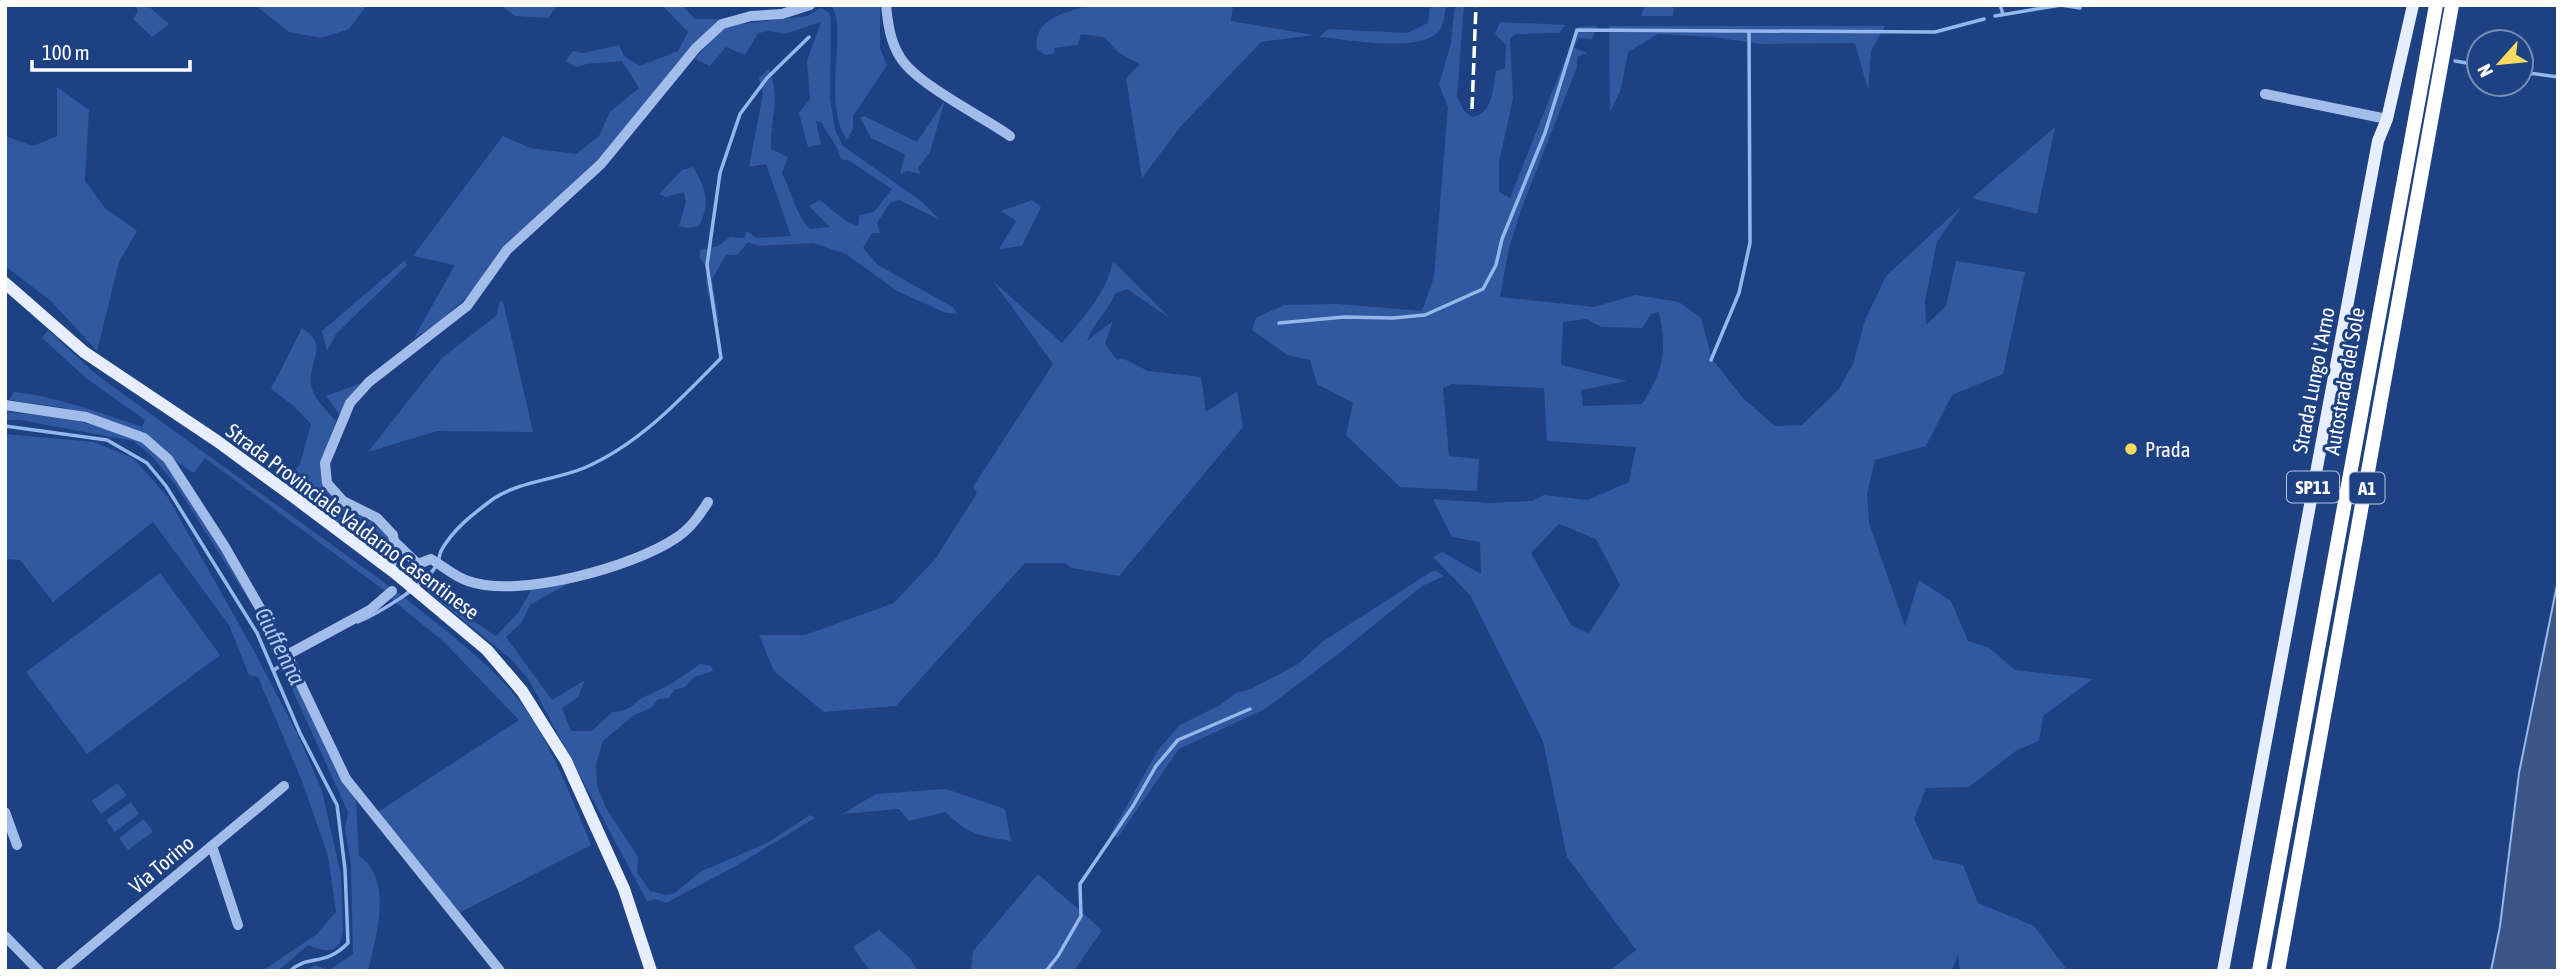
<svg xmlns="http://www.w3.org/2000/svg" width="2563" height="976" viewBox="0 0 2563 976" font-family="'Asap Condensed',sans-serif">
<rect width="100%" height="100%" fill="#1d4182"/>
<g fill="#3159a1" fill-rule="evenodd">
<polygon points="135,5 147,5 169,24 152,37 133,19 138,11"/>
<polygon points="255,5 367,5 349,29 321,38 289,32"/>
<polygon points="500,5 558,5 548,18 515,16"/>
<path d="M662 5H682L695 19H721L598 162 506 246 469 295 436 325 414 338 455 265 413 256 503 136 530 148 576 154 599 136 610 112 639 88 622 61C605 64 591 61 576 67L565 61 573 51 584 53 619 45 624 56 640 66 678 51 688 32Z"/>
<path d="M831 5H880V48L887 65 853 116V129L847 140C821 101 849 29 831 5Z"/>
<path d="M1090 5H1233L1231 21 1314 35 1261 42 1181 126 1142 178 1126 78 1140 64 1119 53 1104 37 1081 34 1078 45 1054 48 1055 53 1046 55 1037 50C1032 18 1065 13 1090 5Z"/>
<path d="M1430 5H1446C1445 13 1444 25 1439 31 1419 54 1346 39 1319 37L1328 29 1407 33 1428 23Z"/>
<path d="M1455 5H1464L1457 96 1464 111 1472 117C1493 114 1493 88 1496 71L1505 68 1506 45 1495 34 1500 22 1566 25 1559 33 1516 34 1510 38 1513 99 1499 162V192L1510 198 1578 27 1597 26 1592 39 1578 38 1574 48 1587 53 1577 57V67L1521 210 1509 248 1500 297 1594 307 1636 295 1679 302 1701 318 1712 359 1743 398 1775 426 1802 425 1838 390 1853 364 1865 320 1886 276 1962 206 1937 242 1925 301 1926 325 1946 306 1956 261 2025 272 2003 374 1952 395 1926 446 1875 460 1867 494 1869 523 1905 626 1919 580 1951 601 1968 641 1989 648 2015 670 2093 679 2043 716 2039 741 2017 750 1969 787 1926 788 1914 819 1933 859 1963 865 1978 903 2034 926 2068 971H1960L1958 954 1952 971H1609L1636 950 1567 857 1543 741 1470 595 1433 557 1442 552 1481 574 1480 542 1452 537 1433 499 1489 503 1532 501 1544 495 1588 500 1629 482 1636 447 1547 441 1544 388 1451 384 1443 388 1449 456 1479 459 1477 491 1400 487 1346 435 1353 403 1317 384 1310 360 1287 355 1252 330 1256 318 1284 305 1337 304 1422 311 1434 277 1448 107 1439 85 1451 43ZM1659 312C1667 351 1664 370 1642 404L1583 406 1581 390 1627 381 1561 365 1563 322 1586 319 1601 327 1642 328 1651 314ZM1559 524 1596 539 1620 585 1589 633 1572 626 1531 553Z"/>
<polygon points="1645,5 1674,5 1673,16 1641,16"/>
<path d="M821 8 828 12 831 17 830 98 835 130 843 146 921 201 940 220 899 200 890 203 877 223 880 233H872L863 248 878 265 954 308 957 314 946 313 897 291 846 254 813 243 759 246 748 242 737 255H726L712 279 719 322 715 325 706 283 707 268 700 258V250L718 246 730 237 744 238 747 231 756 238 791 236 766 164 749 167 763 94 759 78 769 69C781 98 770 119 771 149L788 157 782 173C791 191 797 217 810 229L830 227 809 206 820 200 846 221 858 226 859 215 874 212 892 189 850 161 841 159C838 145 828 136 822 123L816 121 821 144 808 147 799 113 810 99 807 61 821 22 785 34 769 31 758 33 745 55 726 47 710 66 695 59 723 26 808 16Z"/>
<polygon points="1609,26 1885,26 1871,51 1868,90 1855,43 1760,44 1714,37 1658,34 1628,52 1621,89 1610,112"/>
<polygon points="57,87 89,110 85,181 105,208 137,231 119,262 97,351 51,301 5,266 5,136 33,146 57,136"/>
<polygon points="945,100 930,152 918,168 921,174 908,171 900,174 905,154 871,138 860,118 864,116 917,142"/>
<polygon points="2055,127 2037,214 1972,198"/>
<path d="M693 167C706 190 711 202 699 226L688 228 679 226 686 202 684 192 666 197 659 194 682 170Z"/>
<polygon points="1032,200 1041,207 1022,246 999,249 1016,221 1001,211"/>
<polygon points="405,260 407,265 336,334 327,351 322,331"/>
<path d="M1113 261 1170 318 1127 289 1115 294C1108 312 1093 323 1087 341L1113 321 1105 344 1117 360 1122 358 1148 371 1201 377 1206 412 1237 391 1243 427 1119 576 1072 568 1064 563H1025L896 706 824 712 774 671 759 635H805L894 603 936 558 977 493 973 487 1053 364 993 281 1062 343C1083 318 1106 294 1113 261Z"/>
<polygon points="503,301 533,432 437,431 368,452 442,358 497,315 499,302"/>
<path d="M302 328C330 346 308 360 311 384 313 399 327 410 336 421 325 455 311 490 350 511 370 522 373 519 389 538L388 551 383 555 285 485 300 464 311 424 294 406 271 389Z"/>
<path d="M48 330 97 375 389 586 385 591 205 458 194 473 118 424 66 408 9 400 14 392C59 397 100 413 142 427L145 420 86 378 42 338Z"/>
<polygon points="366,381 340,415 326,396"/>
<path d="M5 412 60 417 108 428 141 441 166 461 262 614 356 800 359 856C394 879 376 937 368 971H305L315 965 329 970 353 954 351 865 345 828 348 812 259 616 175 484 150 454 133 441 20 420H5Z"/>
<path d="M5 434 94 442 133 458 167 496 254 651 298 735 322 791 341 875 343 932C339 955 325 952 308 945L278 971H262L317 934 336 912 328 856 302 781 258 677 249 675 229 625 153 522 53 602 20 560 5 559Z"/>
<polygon points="1434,570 1444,576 1422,586 1342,651 1265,709 1179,749 1118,837 1109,837 1158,750 1180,725 1220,705 1236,693 1251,689 1298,664 1322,642"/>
<path d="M419 571 464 615 496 636 518 613 533 587 581 577 531 604 521 623 506 637 552 700 585 680 578 697 562 708 571 731H592L612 712C637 710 631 702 646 696 665 688 683 677 700 664L711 666 713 671 694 677 685 687 674 690 669 698 658 699 651 708 634 715 603 741 596 764 597 786 606 808 638 857 637 872 650 891 666 895 675 893 700 872 767 843 810 815 815 818 734 867 666 903 656 899 647 901 529 680 511 659 413 579Z"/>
<polygon points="160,573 220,655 87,754 26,672"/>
<path d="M397 592C434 621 472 649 504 683 546 727 568 790 591 845L459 913 378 812 519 720 443 641 391 599Z"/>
<polygon points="117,783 127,795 101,814 92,801"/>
<path d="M946 789 1005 809 1011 841C982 836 967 835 946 812L909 821 899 809 842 814 876 794Z"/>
<polygon points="131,802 139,814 115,832 106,820"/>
<polygon points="144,819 153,832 128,850 119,838"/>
<polygon points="1038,874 1102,930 1074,971 971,971 973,951"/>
<polygon points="879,930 909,957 918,971 870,971 853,947"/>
</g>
<polygon fill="#3b5686" stroke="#96b7eb" stroke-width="2" points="2558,580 2558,971 2491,971 2500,926 2519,773"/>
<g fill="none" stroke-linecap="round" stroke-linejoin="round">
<g stroke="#96b7eb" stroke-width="3.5">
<polyline points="2000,5 2003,14"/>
<polyline points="1995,16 2061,5 2080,8"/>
<polyline points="2455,61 2479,65"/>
<polyline points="2521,72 2558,77"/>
<polyline points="1279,323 1344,317 1393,318 1425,315 1483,289 1496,265 1502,239 1545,133 1577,30 1935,32 1984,19"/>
<polyline points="1711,360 1739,293 1750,243 1749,32"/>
<path d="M5 426 107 440 147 463 166 486 257 633 300 733 337 805 345 869 348 943C323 968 311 953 290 971"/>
<path d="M358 622C379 613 424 586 436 566 439 562 439 556 441 551 453 529 473 514 493 499 520 481 555 480 584 468 638 445 680 400 721 358L707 265 720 173 740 114 767 78 809 37"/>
<polyline points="274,670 287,661"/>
<polyline points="1046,971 1058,956 1081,916 1080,884 1133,806 1156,766 1178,740 1250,709"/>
</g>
<g stroke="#a3bdea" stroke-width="10">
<path d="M886 5C888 24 890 41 900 57 916 84 982 116 1010 136"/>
<polyline points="2265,94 2387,119"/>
<polyline points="5,405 86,417 144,438 168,459 225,547 287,655 346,779 500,971"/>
<polyline points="395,542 418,564"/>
<polyline points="390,569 395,550 393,535 377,518 343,501 327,483 325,463 350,403 369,382 467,306 507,250 601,164 696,48 722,24 751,16 782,14 810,5"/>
<path d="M411 575 418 564 431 559C443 566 455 577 468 581 518 599 633 567 676 538 690 529 699 516 708 502"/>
<polyline points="287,655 370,610 392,591"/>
<polyline points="5,812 17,845"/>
<polyline points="212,846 238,925"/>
<polyline points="5,936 39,971"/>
<polyline points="61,971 284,786"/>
</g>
<g stroke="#e7eefe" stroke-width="12">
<polyline points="5,283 84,352 217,441 295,498 395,573 487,650 522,691 566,761 624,889 651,971"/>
<polyline points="2223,971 2378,141 2387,119 2413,5"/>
</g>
<g stroke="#fff" stroke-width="14">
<polyline points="2259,971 2436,5"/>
<polyline points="2278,971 2452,5"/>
</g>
<polyline stroke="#fff" stroke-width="3.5" stroke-dasharray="12 5" stroke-linecap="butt" points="1472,109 1476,5"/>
</g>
<circle fill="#f9da61" stroke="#1d4182" stroke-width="2.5" cx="2131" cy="449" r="7"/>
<g text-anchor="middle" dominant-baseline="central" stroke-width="6" stroke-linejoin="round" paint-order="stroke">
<g fill="#1d4182" stroke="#bbc6da" stroke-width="2">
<rect x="2287" y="471.5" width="52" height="31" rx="5"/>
<rect x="2349.5" y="472.5" width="35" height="31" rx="5"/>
</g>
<g font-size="19" font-weight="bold" fill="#fff">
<text x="2313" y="487">SP11</text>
<text x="2367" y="488">A1</text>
</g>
<g font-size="21" fill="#fff" stroke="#1d4182">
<text transform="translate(2313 380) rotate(-79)">Strada Lungo l'Arno</text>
<text transform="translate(2344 381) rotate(-80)">Autostrada del Sole</text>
<text transform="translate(353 521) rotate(37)">Strada Provinciale Valdarno Casentinese</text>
<text transform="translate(161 864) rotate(-40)">Via Torino</text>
</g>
<g font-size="21" fill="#fff" stroke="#1d4182" text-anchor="start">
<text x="2145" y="449">Prada</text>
</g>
<g font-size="23" font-style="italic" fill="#aec7f1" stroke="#1d4182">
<text transform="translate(280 646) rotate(63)">Ciuffenna</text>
</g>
</g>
<rect width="2563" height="976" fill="none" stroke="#ffffff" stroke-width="14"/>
<g transform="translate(2500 63) rotate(243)"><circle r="33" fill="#1d4182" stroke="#778db4" stroke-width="2"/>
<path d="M0-5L12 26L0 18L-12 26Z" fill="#f9da61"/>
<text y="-10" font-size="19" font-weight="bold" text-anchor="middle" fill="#ffffff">N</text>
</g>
<path d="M32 60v10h158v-10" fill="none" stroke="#ffffff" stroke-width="3.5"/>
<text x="42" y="60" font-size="21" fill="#ffffff" stroke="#1d4182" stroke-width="5" paint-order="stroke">100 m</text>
</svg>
